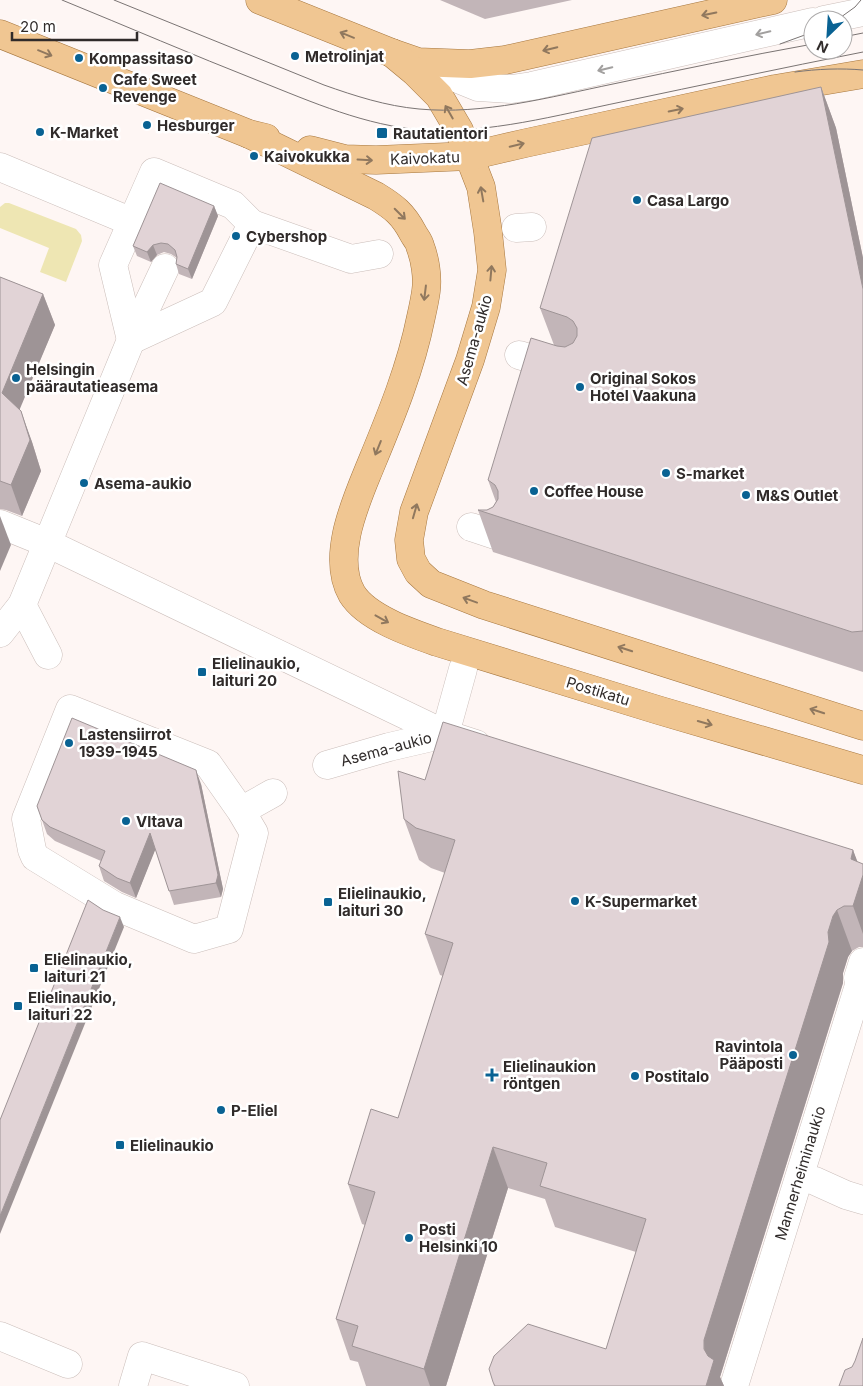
<svg xmlns="http://www.w3.org/2000/svg" width="863" height="1386" viewBox="0 0 863 1386" font-family="Inter,sans-serif">
<rect width="100%" height="100%" fill="#fef6f4"/>
<polygon fill="#eee6b3" points="5,203 9,203 76,229 81,235 82,241 66,282 40,272 49,248 0,228 0,207"/>
<g fill="none" stroke-linecap="round" stroke-linejoin="round">
<defs>
<g id="minor">
<polyline points="824,20 863,12"/>
<polyline points="419,63 478,87 512,89 532,86 813,22"/>
<polyline points="0,167 132,222"/>
<polygon points="154,172 233,205 252,224 213,302 131,340 113,265"/>
<polyline points="252,224 351,259 379,254"/>
<polyline points="516,228 532,227"/>
<polyline points="519,355 562,368"/>
<polyline points="0,524 47,543 445,734 476,744"/>
<polyline points="471,527 498,536"/>
<polyline points="22,605 48,655"/>
<polyline points="0,633 22,605 131,340 165,268"/>
<polyline points="445,734 463,669"/>
<polyline points="327,765 389,747 445,734"/>
<polyline points="241,811 208,764 70,709 26,819 32,850 35,857 115,906 194,939 229,929 254,833 241,811 273,793"/>
<polyline points="815,1181 846,1195 863,1200"/>
<polyline points="0,1336 68,1364"/>
<polyline points="133,1386 142,1356 235,1386"/>
<polyline points="734,1386 861,979 858,978 863,962"/>
</g>
<g id="major">
<polyline points="260,0 392,53 418,62 470,64 505,60 773,0"/>
<polyline points="0,34 249,134 266,138"/>
<polyline points="392,53 415,72 439,96 459,130 481,187 488,232 492,270 486,307 470,360 414,512 409,540 411,559 418,572 431,584 484,605 863,726"/>
<path d="M249 134 376 196C394 207 403 214 413 233 415 237 419 241 420 246 425 259 428 277 426 291 425 299 423 308 421 317 410 372 388 423 367 474 353 508 332 559 352 594 367 618 411 633 437 642L658 710 863 770"/>
<polyline points="310,150 345,159 376,160 470,156 526,143 775,89 863,74"/>
</g>
</defs>
<use href="#minor" stroke="#cbbeba" stroke-width="29"/>
<use href="#major" stroke="#a6773f" stroke-width="29"/>
<use href="#minor" stroke="#fff" stroke-width="28"/>
<use href="#major" stroke="#f0c692" stroke-width="28"/>
<g stroke="#7a7473" stroke-width="1">
<path d="M62 0C128 27 193 55 259 81 312 102 366 126 423 130 488 134 558 115 621 102 702 85 782 68 863 52"/>
<path d="M114 0 324 85C355 96 386 106 419 109 484 115 550 97 613 84 679 70 746 56 813 44"/>
<polyline points="837,20 855,7 861,0"/>
<polyline points="843,37 863,33"/>
<polyline points="780,44 813,32"/>
<path d="M795 72C817 69 841 68 863 70"/>
</g>
</g>
<g fill="#c2b5b8">
<polygon points="440,0 572,0 485,19"/>
<polygon points="821,87 836,128 863,258 863,672 493,552 478,510 487,510 493,507 496,502 488,480 554,345 540,308"/>
<polygon points="214,206 218,216 192,279 179,274 176,264 177,258 171,254 164,252 157,255 151,262 137,256 133,246"/>
<polygon points="0,277 43,294 55,325 19,409 32,442 41,471 22,516 6,510 0,509"/>
<polygon points="425,780 853,850 857,862 863,864 863,947 859,947 852,951 848,957 843,973 843,983 720,1377 724,1386 494,1386 493,1382 606,1349 636,1252 555,1227 545,1199 508,1188 446,1386 366,1386 358,1362 350,1360 336,1319 365,1225 362,1224 348,1184 398,1118 443,976 440,975 425,934 445,873 431,868 419,860 404,819"/>
<polygon points="201,784 223,889 221,897 174,905 155,849 136,898 122,892 104,881 99,866 101,861 55,841 47,834 37,806"/>
</g>
<g fill="#9e9496">
<polygon points="821,87 836,128 863,258 863,289"/>
<polygon points="214,206 218,216 192,279 188,269"/>
<polygon points="153,245 157,255 151,262 147,252"/>
<polygon points="43,294 55,325 14,423 2,393"/>
<polygon points="21,411 32,442 41,471 22,516 11,485"/>
<polygon points="0,516 11,545 0,571"/>
<polygon points="196,770 201,784 223,889 221,897 216,883"/>
<polygon points="150,833 156,848 136,898 130,883"/>
<polygon points="853,850 863,876 863,875 863,934 853,906 851,859"/>
<polygon points="837,910 852,951 848,957 843,973 843,983 720,1377 724,1386 706,1386 704,1340 828,932 833,916"/>
<polygon points="120,917 124,927 0,1234 0,1216"/>
<polygon points="493,1147 508,1188 446,1386 430,1386 424,1369"/>
</g>
<g fill="#e1d3d6" stroke="#9e9496">
<polygon points="821,87 863,289 863,631 852,632 478,510 487,510 493,507 498,499 498,491 495,485 488,480 531,338 557,346 565,347 573,343 577,336 577,328 573,321 567,317 540,308 592,138"/>
<polygon points="160,183 214,206 188,269 176,264 177,257 175,250 168,244 161,243 153,245 147,252 133,246"/>
<polygon points="0,277 43,294 2,393 21,411 30,440 11,485 0,481"/>
<polygon points="72,718 196,770 218,875 216,883 169,891 150,833 130,883 117,878 99,866 105,851 50,827 42,820 37,806"/>
<polygon points="443,722 853,850 851,859 863,864 863,875 853,906 844,906 837,910 833,916 828,932 829,942 704,1340 704,1349 708,1356 714,1360 706,1386 495,1386 493,1382 489,1369 494,1356 528,1324 606,1349 646,1219 540,1186 547,1163 493,1147 424,1369 352,1346 358,1326 336,1319 375,1192 348,1184 371,1109 398,1118 453,943 425,934 455,840 416,828 404,819 398,771 425,780"/>
<polygon points="88,900 103,910 120,917 0,1216 0,1120"/>
<polygon points="863,1338 863,1386 839,1386 845,1370 852,1367 855,1361"/>
</g>
<defs><path id="oneway-shaft" d="M-6 0H5M1.5-3L5.5 0L1.5 3" fill="none" stroke-width="1.6" stroke-linecap="round" stroke-linejoin="round" transform="scale(1.25)"/></defs>
<g stroke="#90785e">
<use href="#oneway-shaft" transform="translate(709 14) rotate(168)"/>
<use href="#oneway-shaft" transform="translate(347 35) rotate(-158)"/>
<use href="#oneway-shaft" transform="translate(550 49) rotate(167)"/>
<use href="#oneway-shaft" transform="translate(45 53) rotate(22)"/>
<use href="#oneway-shaft" transform="translate(676 110) rotate(-12)"/>
<use href="#oneway-shaft" transform="translate(449 112) rotate(-120)"/>
<use href="#oneway-shaft" transform="translate(517 145) rotate(-14)"/>
<use href="#oneway-shaft" transform="translate(365 160) rotate(3)"/>
<use href="#oneway-shaft" transform="translate(482 194) rotate(-100)"/>
<use href="#oneway-shaft" transform="translate(400 214) rotate(45)"/>
<use href="#oneway-shaft" transform="translate(491 273) rotate(-85)"/>
<use href="#oneway-shaft" transform="translate(425 293) rotate(97)"/>
<use href="#oneway-shaft" transform="translate(378 448) rotate(112)"/>
<use href="#oneway-shaft" transform="translate(415 511) rotate(-74)"/>
<use href="#oneway-shaft" transform="translate(470 600) rotate(-160)"/>
<use href="#oneway-shaft" transform="translate(382 619) rotate(29)"/>
<use href="#oneway-shaft" transform="translate(625 649) rotate(-162)"/>
<use href="#oneway-shaft" transform="translate(817 711) rotate(-162)"/>
<use href="#oneway-shaft" transform="translate(705 723) rotate(16)"/>
</g>
<g stroke="#a2a09f">
<use href="#oneway-shaft" transform="translate(763 33) rotate(167)"/>
<use href="#oneway-shaft" transform="translate(605 69) rotate(167)"/>
</g>
<g fill="#096293" stroke="#fff" stroke-width="2">
<circle cx="295" cy="56" r="5"/>
<circle cx="79" cy="58" r="5"/>
<circle cx="103" cy="88" r="5"/>
<circle cx="147" cy="125" r="5"/>
<circle cx="40" cy="132" r="5"/>
<rect x="376" y="127" width="12" height="12" rx="2.5"/>
<circle cx="254" cy="156" r="5"/>
<circle cx="637" cy="200" r="5"/>
<circle cx="236" cy="236" r="5"/>
<circle cx="16" cy="378" r="5"/>
<circle cx="580" cy="387" r="5"/>
<circle cx="666" cy="473" r="5"/>
<circle cx="84" cy="483" r="5"/>
<circle cx="534" cy="491" r="5"/>
<circle cx="746" cy="495" r="5"/>
<rect x="197" y="667" width="10" height="10" rx="2.5"/>
<circle cx="69" cy="743" r="5"/>
<circle cx="126" cy="821" r="5"/>
<circle cx="575" cy="901" r="5"/>
<rect x="323" y="897" width="10" height="10" rx="2.5"/>
<rect x="29" y="963" width="10" height="10" rx="2.5"/>
<rect x="13" y="1001" width="10" height="10" rx="2.5"/>
<circle cx="793" cy="1055" r="5"/>
<path d="M489.5 1067.5h5v5h5v5h-5v5h-5v-5h-5v-5h5z"/>
<circle cx="635" cy="1076" r="5"/>
<circle cx="221" cy="1110" r="5"/>
<rect x="115" y="1140" width="10" height="10" rx="2.5"/>
<circle cx="409" cy="1238" r="5"/>
</g>
<g text-anchor="middle" dominant-baseline="central" stroke-width="5" stroke-linejoin="round" paint-order="stroke">
<g font-size="15" font-weight="bold" fill="#302b2a" stroke="#fff" text-anchor="start">
<text x="305" y="56">Metrolinjat</text>
<text x="89" y="58">Kompassitaso</text>
<text x="113" y="79">Cafe Sweet<tspan x="113" dy="17">Revenge</tspan></text>
<text x="157" y="125">Hesburger</text>
<text x="50" y="132">K-Market</text>
<text x="393" y="133">Rautatientori</text>
<text x="264" y="156">Kaivokukka</text>
<text x="647" y="200">Casa Largo</text>
<text x="246" y="236">Cybershop</text>
<text x="26" y="369">Helsingin<tspan x="26" dy="17">päärautatieasema</tspan></text>
<text x="590" y="378">Original Sokos<tspan x="590" dy="17">Hotel Vaakuna</tspan></text>
<text x="676" y="473">S-market</text>
<text x="94" y="483">Asema-aukio</text>
<text x="544" y="491">Coffee House</text>
<text x="756" y="495">M&amp;S Outlet</text>
<text x="212" y="663">Elielinaukio,<tspan x="212" dy="17">laituri 20</tspan></text>
<text x="79" y="734">Lastensiirrot<tspan x="79" dy="17">1939-1945</tspan></text>
<text x="136" y="821">Vltava</text>
<text x="338" y="893">Elielinaukio,<tspan x="338" dy="17">laituri 30</tspan></text>
<text x="585" y="901">K-Supermarket</text>
<text x="44" y="959">Elielinaukio,<tspan x="44" dy="17">laituri 21</tspan></text>
<text x="28" y="997">Elielinaukio,<tspan x="28" dy="17">laituri 22</tspan></text>
<text x="783" y="1046" text-anchor="end">Ravintola<tspan x="783" dy="17">Pääposti</tspan></text>
<text x="503" y="1066">Elielinaukion<tspan x="503" dy="17">röntgen</tspan></text>
<text x="645" y="1076">Postitalo</text>
<text x="231" y="1110">P-Eliel</text>
<text x="130" y="1145">Elielinaukio</text>
<text x="419" y="1229">Posti<tspan x="419" dy="17">Helsinki 10</tspan></text>
</g>
<g font-size="15" fill="#302b2a" stroke="#fff">
<text transform="translate(425 158) rotate(-2)">Kaivokatu</text>
<text transform="translate(474 340) rotate(-74)">Asema-aukio</text>
<text transform="translate(598 691) rotate(17)">Postikatu</text>
<text transform="translate(386 749) rotate(-15)">Asema-aukio</text>
<text transform="translate(800 1173) rotate(-73)">Mannerheiminaukio</text>
</g>
</g>
<g transform="translate(828 35) rotate(205)"><circle r="24" fill="#ffffff" stroke="#acaaaa"/>
<path d="M0-4L9 19L0 12L-9 19Z" fill="#096293"/>
<text y="-8" font-size="14" font-weight="bold" text-anchor="middle" fill="#302b2a">N</text>
</g>
<path d="M12 32v8h125v-8" fill="none" stroke="#302b2a" stroke-width="2.5"/>
<text x="20" y="32" font-size="15" fill="#302b2a" stroke="#ffffff" stroke-width="4" paint-order="stroke">20 m</text>
</svg>
